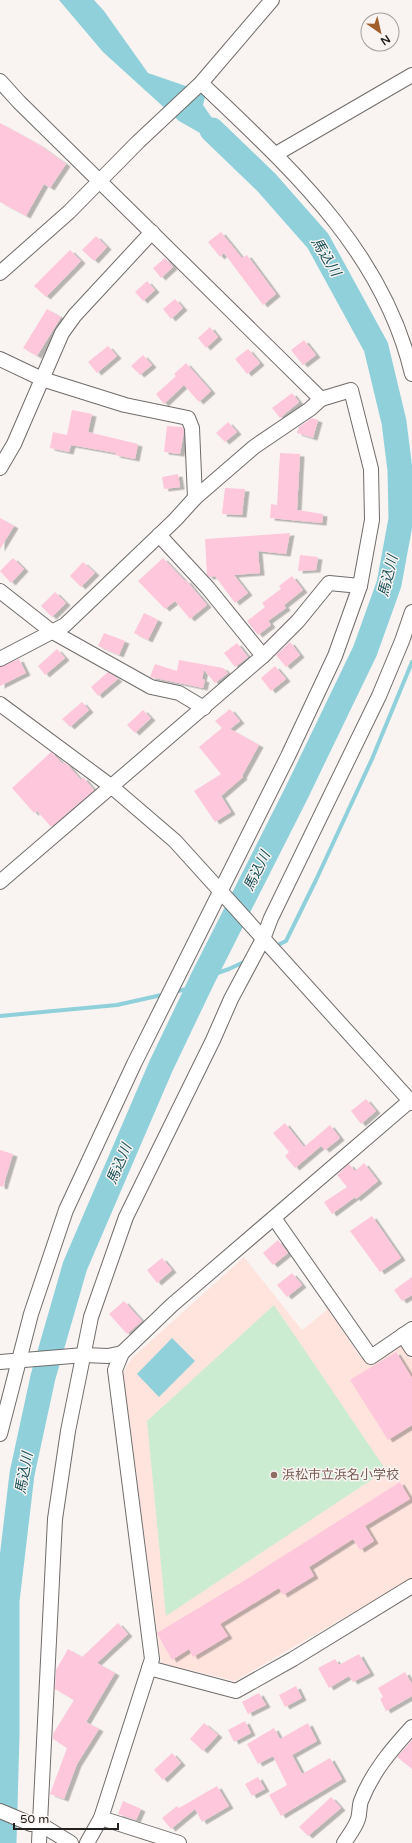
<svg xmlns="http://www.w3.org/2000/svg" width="412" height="1843" viewBox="0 0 412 1843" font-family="'Varela Round','Noto Sans JP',sans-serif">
<defs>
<filter id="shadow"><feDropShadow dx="4.5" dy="2.5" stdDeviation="0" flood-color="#0004"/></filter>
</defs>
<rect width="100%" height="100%" fill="#f9f4f2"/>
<polygon fill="#ffe4de" points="244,1257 302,1330 328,1309 361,1358 397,1337 412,1359 412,1578 235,1681 161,1663 123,1372 132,1358"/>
<polygon fill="#ccecd2" points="274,1305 386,1470 166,1616 147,1421"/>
<g fill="#8fd0da">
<polygon points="59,0 94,0 104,11 148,73 206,93 203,105 237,154 179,121 103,52"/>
<polygon points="172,1338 195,1361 159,1397 137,1374"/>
</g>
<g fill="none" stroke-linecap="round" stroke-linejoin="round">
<g stroke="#8fd0da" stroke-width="4">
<polyline points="259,954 286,941 316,880 372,759 412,662"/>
<polyline points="174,992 191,988 203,978 229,969 246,961"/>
<polyline points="0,1016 117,1005 166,994"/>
</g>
<polyline stroke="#8fd0da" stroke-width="25" points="4,1843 7,1735 7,1601 22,1474 43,1377 75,1266 161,1066 203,978 296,794 365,651 389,584 401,519 400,470 394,422 376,347 318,241 266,182 212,130"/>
</g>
<g fill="#fec7db" filter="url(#shadow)">
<polygon points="0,123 38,144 66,164 50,188 44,184 26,216 0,202"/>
<polygon points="221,232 242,258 247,255 276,294 263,305 224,253 220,257 208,242"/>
<polygon points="96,236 107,247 94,261 82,250"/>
<polygon points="70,250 81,261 46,297 34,286"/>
<polygon points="165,258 173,267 161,278 153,268"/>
<polygon points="147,281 155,290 143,301 135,292"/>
<polygon points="175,299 183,308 171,319 163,309"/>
<polygon points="47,309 61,317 37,356 23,348"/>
<polygon points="210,327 218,337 206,348 198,338"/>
<polygon points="304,340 316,355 303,365 291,350"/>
<polygon points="108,346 117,356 97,373 88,362"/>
<polygon points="248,349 260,363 247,374 235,359"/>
<polygon points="143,355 152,365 140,375 131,366"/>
<polygon points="186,363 211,391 199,402 184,385 164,404 156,394 176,376 174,374"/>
<polygon points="292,393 299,402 280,418 272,408"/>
<polygon points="72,410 92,414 88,432 138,444 135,459 115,455 116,453 71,445 69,452 50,448 53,432 67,435"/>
<polygon points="312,418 318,420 313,438 297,433 299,427"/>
<polygon points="228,422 237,432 225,442 216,433"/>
<polygon points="167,426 182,427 184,431 180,454 164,452"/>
<polygon points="280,453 300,454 297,510 323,514 322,523 270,518 271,504 277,505"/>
<polygon points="178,474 180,487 164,489 162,477"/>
<polygon points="225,488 245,489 242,515 222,514"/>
<polygon points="0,518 14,526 0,549"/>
<polygon points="290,533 286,554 258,551 260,573 234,575 248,593 235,603 215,576 209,577 207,575 205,539"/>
<polygon points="300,555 318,557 316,570 298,571"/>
<polygon points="13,558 24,569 11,583 0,571"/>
<polygon points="163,558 185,581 186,580 207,605 190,619 175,601 165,609 138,581"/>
<polygon points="83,562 95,573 81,587 70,576"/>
<polygon points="292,576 303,590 284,605 286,608 268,621 271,625 258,635 247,621 265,607 262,603 281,589 279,586"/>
<polygon points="55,592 66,603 52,617 41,606"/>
<polygon points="144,613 158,620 148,640 134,633"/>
<polygon points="104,633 125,641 119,655 98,646"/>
<polygon points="290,642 300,655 286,667 276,655"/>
<polygon points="237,643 248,657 235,667 224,653"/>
<polygon points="57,649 65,658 45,675 38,666"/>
<polygon points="19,659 26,673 0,686 0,667"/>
<polygon points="179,660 223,668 228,673 215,683 204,670 202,679 205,680 203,688 150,677 155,664 177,671"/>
<polygon points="275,666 286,679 271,691 261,678"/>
<polygon points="108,672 118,679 98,696 91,687"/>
<polygon points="82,702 89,710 70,727 62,719"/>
<polygon points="230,709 240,721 230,729 259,745 242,776 243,777 221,796 231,812 215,822 194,791 221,774 199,747 222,728 215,721"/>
<polygon points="143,710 151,718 135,733 127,725"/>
<polygon points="51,752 63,764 65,763 67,764 81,780 83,777 94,790 51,827 37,811 34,813 12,788"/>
<polygon points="366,1099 376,1111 361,1124 351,1111"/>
<polygon points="285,1123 304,1147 330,1125 340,1138 325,1150 321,1146 295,1168 285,1156 289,1152 273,1133"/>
<polygon points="0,1150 13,1154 3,1187 0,1186"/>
<polygon points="364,1163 378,1181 356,1199 355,1197 332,1214 324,1202 347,1187 337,1175 349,1164 355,1171"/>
<polygon points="372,1216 401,1258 380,1272 350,1231"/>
<polygon points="278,1240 288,1253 273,1265 263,1253"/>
<polygon points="162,1258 172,1270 157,1283 147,1270"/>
<polygon points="292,1273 302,1285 287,1297 277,1285"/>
<polygon points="412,1277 412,1295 402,1301 394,1290"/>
<polygon points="124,1301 142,1321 127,1334 109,1314"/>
<polygon points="396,1352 412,1378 412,1425 388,1440 350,1380"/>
<polygon points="400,1482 410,1499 365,1526 374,1541 360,1550 353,1539 309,1567 314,1576 283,1595 279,1588 220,1624 228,1636 193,1657 189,1649 172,1660 157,1633 247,1579"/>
<polygon points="118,1623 128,1634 97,1663 115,1673 86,1722 99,1729 77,1764 64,1799 50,1794 67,1748 53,1739 53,1734 74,1700 55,1689 56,1670 68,1649 82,1657"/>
<polygon points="359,1654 370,1673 353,1682 349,1676 329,1688 318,1668 335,1659 339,1665"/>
<polygon points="405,1672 412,1684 412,1696 386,1711 380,1699 383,1697 378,1688"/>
<polygon points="296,1686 302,1698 285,1707 279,1695"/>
<polygon points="259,1693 266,1705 248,1714 242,1702"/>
<polygon points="245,1721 251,1733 234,1742 228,1730"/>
<polygon points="204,1723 218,1735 203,1751 190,1739"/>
<polygon points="308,1723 317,1741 292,1755 302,1774 330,1758 342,1779 281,1816 269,1795 287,1785 273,1756 258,1764 247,1744 274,1728 280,1739"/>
<polygon points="412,1740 412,1769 397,1757"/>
<polygon points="172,1753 181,1763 163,1780 154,1770"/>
<polygon points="258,1777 265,1789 252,1796 245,1784"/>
<polygon points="217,1786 229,1806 202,1822 195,1809 171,1829 162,1818 177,1806 179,1808"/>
<polygon points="331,1797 341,1808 308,1836 299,1827"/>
<polygon points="123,1801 141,1809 136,1820 118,1814"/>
</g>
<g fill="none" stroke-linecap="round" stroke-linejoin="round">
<defs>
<g id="minor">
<polyline points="0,81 19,102 321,399 310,409 254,447 195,498 175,520 65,625 0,659"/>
<path d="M201 83C289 167 383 250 412 374"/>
<polyline points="276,154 412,75"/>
<polyline points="0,273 69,212 138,142 201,83 272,0"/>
<polyline points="0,359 42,379 125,405 188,418 192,428 195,498"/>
<polyline points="0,468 14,444 62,333 75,315 152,232"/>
<polyline points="159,535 208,588 263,656"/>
<polyline points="0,591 51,631 151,687 179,693 204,708"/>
<polyline points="0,704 112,787 175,841 412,1103"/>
<polyline points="0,882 263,656 298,621 329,583 360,586"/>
<polyline points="274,1218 371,1357 412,1329"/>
<polyline points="403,1335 412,1349"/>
<polyline points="0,1362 84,1355 108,1356 122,1353"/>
<polyline points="0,1434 31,1314 66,1210 134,1064 288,756 335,656 360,586 372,520 371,469 351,390 321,399"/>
<polyline points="149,1668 236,1691 293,1659 412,1586"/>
<polyline points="0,1811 31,1824 40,1824 71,1843"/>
<polyline points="101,1818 179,1843"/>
<polyline points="39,1843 55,1519 68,1431 91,1317 126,1217 213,1040 231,999 263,939 271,918 379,696 402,641 412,612"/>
<polyline points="87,1843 101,1818 152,1659 115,1370 122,1353 172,1305 412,1099"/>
<path d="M344 1843C349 1835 355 1828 358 1819 360 1813 359 1806 361 1801 372 1772 392 1749 412 1727"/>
</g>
</defs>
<use href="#minor" stroke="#706c6a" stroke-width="16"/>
<use href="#minor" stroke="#fff" stroke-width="14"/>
</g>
<circle fill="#8d6e63" stroke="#f9f4f2" stroke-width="1.5" cx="274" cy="1475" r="4"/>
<g text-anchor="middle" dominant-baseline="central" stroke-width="3" stroke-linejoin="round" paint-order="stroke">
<g font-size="13" fill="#785e54" stroke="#f9f4f2" text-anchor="start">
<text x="282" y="1475">浜松市立浜名小学校</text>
</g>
<g font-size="14" font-style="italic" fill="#174f58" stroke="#f9f4f2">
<text transform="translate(326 257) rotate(59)">馬込川</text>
<text transform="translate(388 576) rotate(-76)">馬込川</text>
<text transform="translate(257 871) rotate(-64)">馬込川</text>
<text transform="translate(119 1164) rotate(-67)">馬込川</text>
<text transform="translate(24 1473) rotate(-80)">馬込川</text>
</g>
</g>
<g transform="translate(380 32) rotate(146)"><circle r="19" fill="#f9f4f2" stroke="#a3a09e"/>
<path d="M0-3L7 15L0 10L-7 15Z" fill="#a05f2a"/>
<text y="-6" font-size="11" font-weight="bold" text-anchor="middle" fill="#222120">N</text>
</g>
<path d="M14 1823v6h104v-6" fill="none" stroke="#222120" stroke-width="2"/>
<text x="20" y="1823" font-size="12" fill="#222120" stroke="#f9f4f2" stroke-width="3" paint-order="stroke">50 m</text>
</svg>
